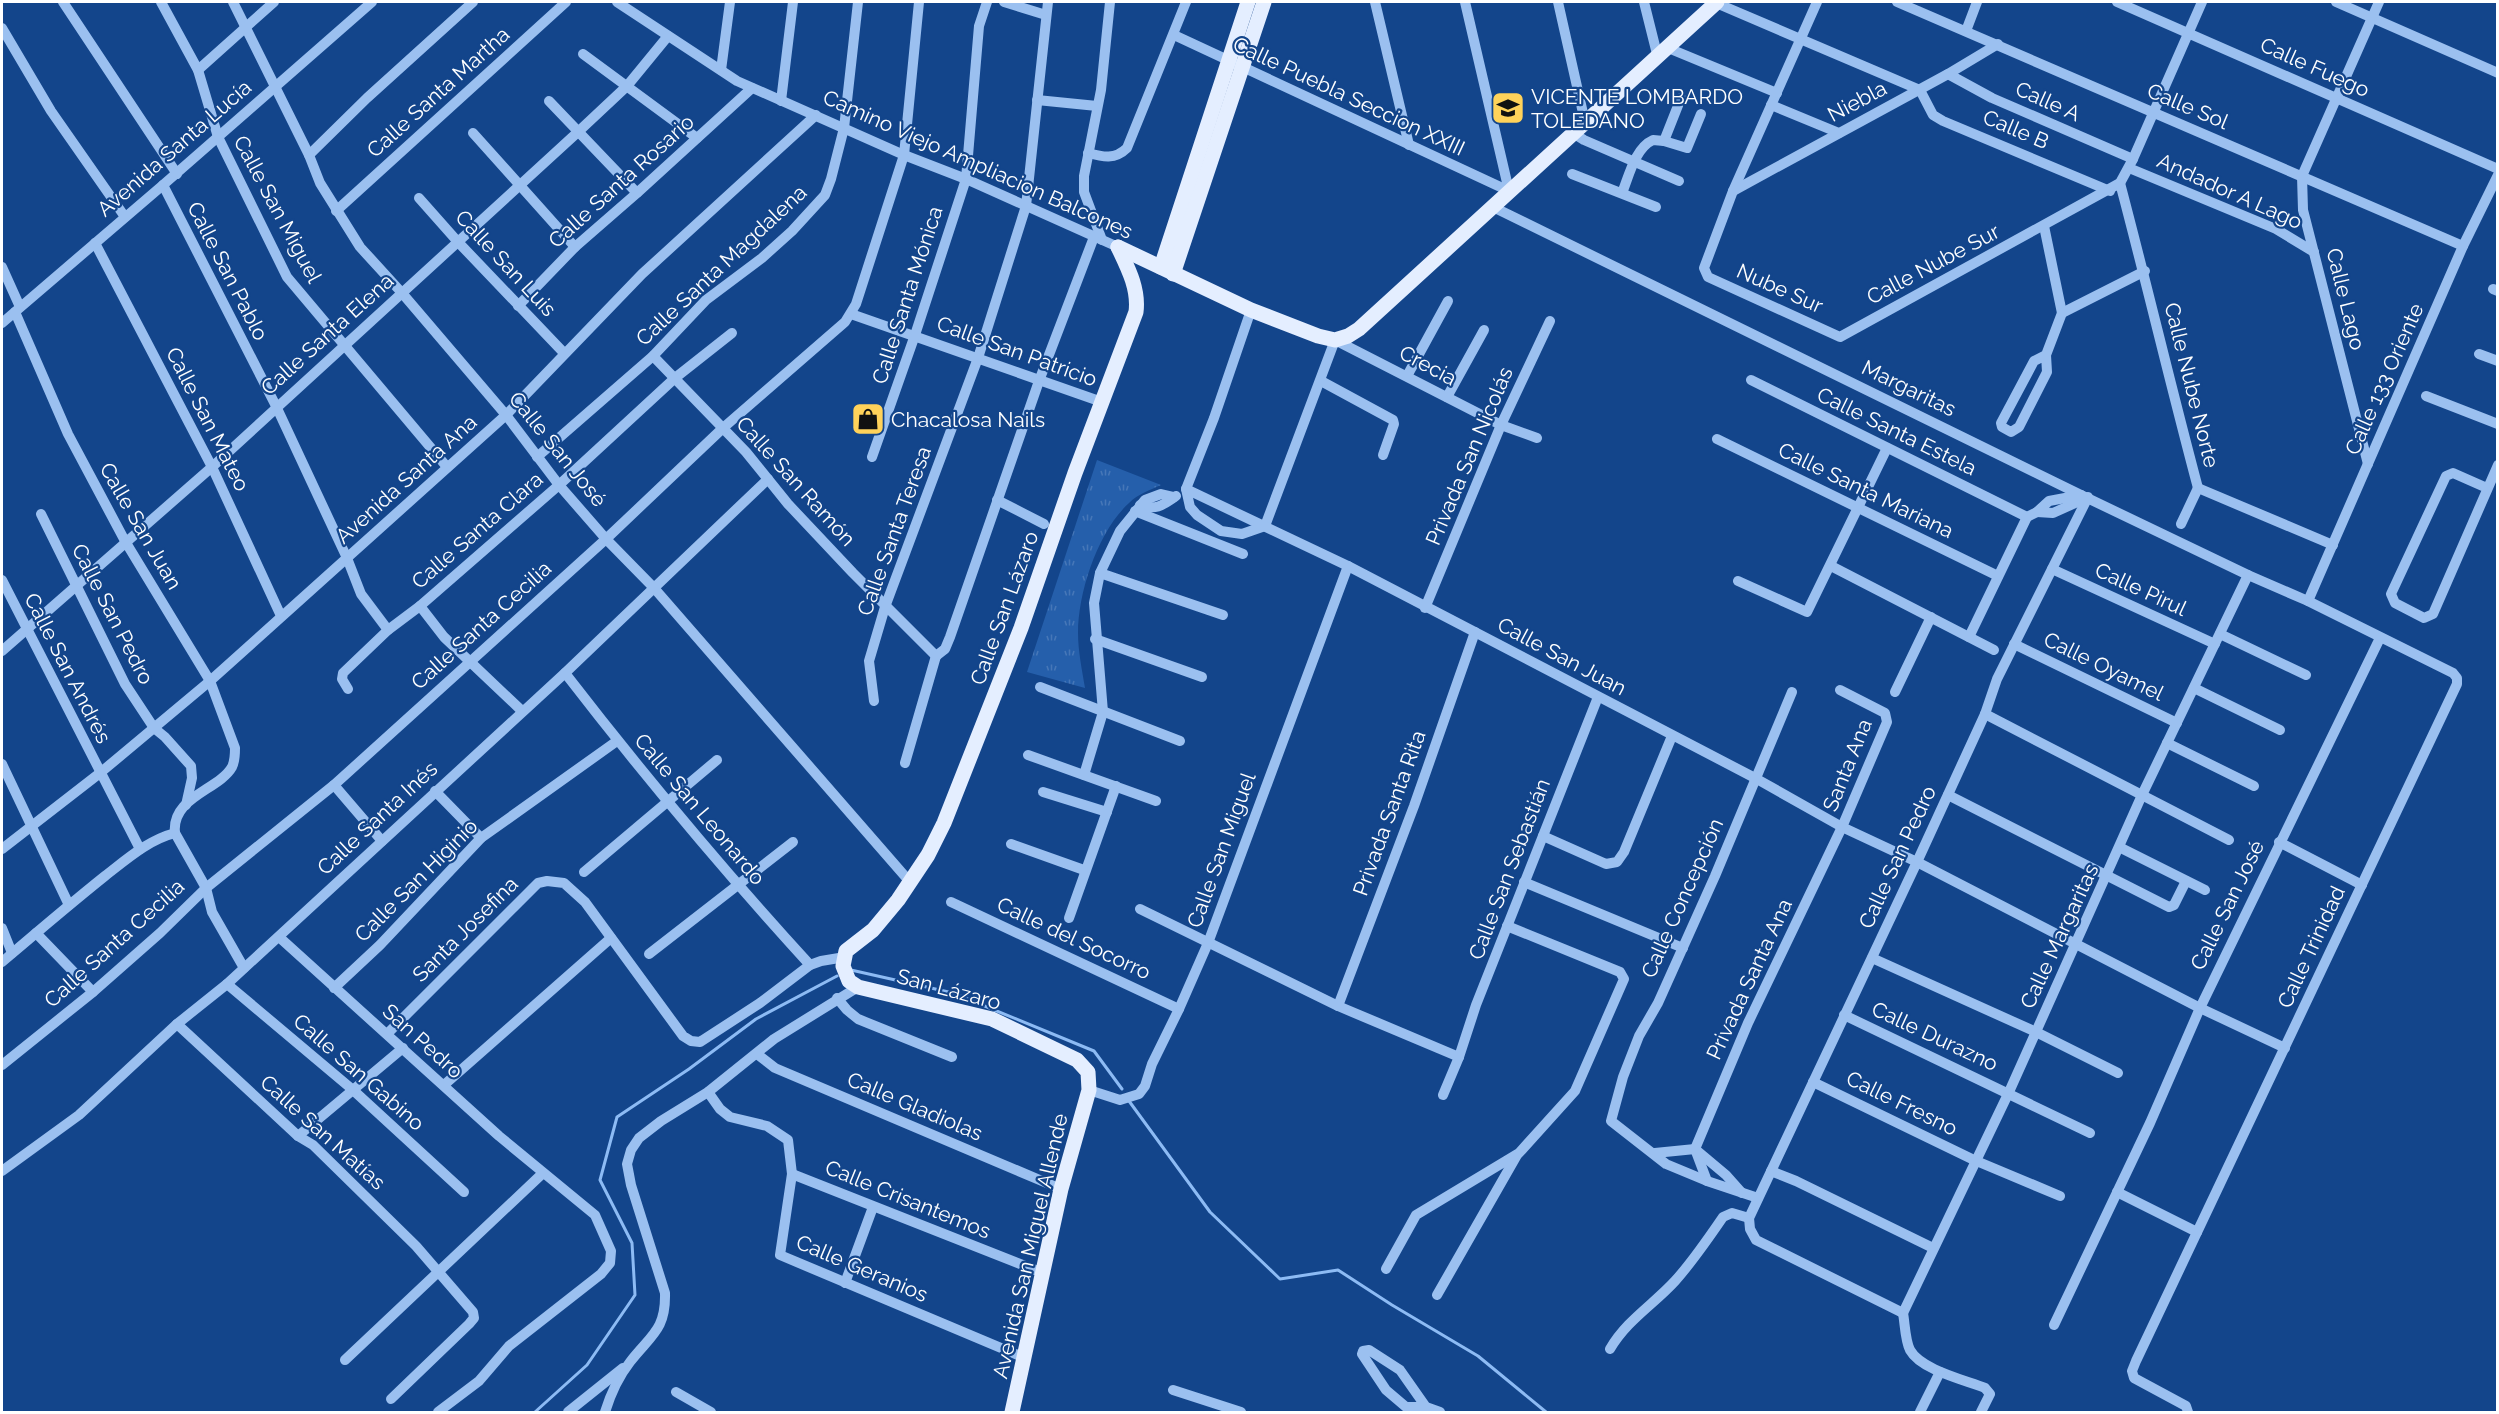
<svg xmlns="http://www.w3.org/2000/svg" width="2499" height="1414" viewBox="0 0 2499 1414" font-family="Raleway,sans-serif">
<defs>
<pattern id="grass-tufts" width="24" height="20" patternUnits="userSpaceOnUse" patternTransform="scale(1.5)"><rect width="24" height="20" fill="#255fab"/><path d="M3 7l-1-3M5 7V3M7 7l1-3M15 17l-1-3M17 17v-4M19 17l1-3" fill="none" stroke="#4677b8"/></pattern>
</defs>
<rect width="100%" height="100%" fill="#13458b"/>
<path fill="url(#grass-tufts)" d="M1097 460 1161 485C1150 490 1138 494 1129 503 1098 531 1078 592 1078 633 1078 651 1082 670 1085 688L1027 672Z"/>
<g fill="none" stroke-linecap="round" stroke-linejoin="round">
<g stroke="#8dbbf4" stroke-width="3">
<polyline points="851,970 953,993 1094,1051 1122,1089"/>
<polyline points="1129,1101 1210,1212 1280,1279 1338,1270 1392,1305 1478,1356 1546,1412"/>
<polyline points="535,1412 587,1365 635,1295 632,1243 600,1180 617,1117 689,1069 756,1019 837,976"/>
</g>
<g stroke="#9bc0f0" stroke-width="10">
<polyline points="63,2 177,174"/>
<polyline points="161,2 198,70 218,137 287,277 447,467"/>
<polyline points="233,2 309,155 320,183 360,247 402,293 506,415 559,485 606,539 654,588 910,882"/>
<polyline points="617,2 737,81 904,155 966,179 1118,247"/>
<polyline points="1004,2 1046,15"/>
<polyline points="1375,2 1409,145"/>
<polyline points="1465,2 1509,191"/>
<polyline points="1558,2 1585,122"/>
<polyline points="1644,2 1658,58"/>
<polyline points="1817,2 1733,191 1704,268 1708,277 1840,337 2120,183 2133,159 2202,2"/>
<polyline points="1897,2 2463,246"/>
<polyline points="2117,2 2498,169"/>
<polyline points="2336,2 2498,73"/>
<polyline points="1716,3 1920,90 1933,115 1943,121 2110,191"/>
<polyline points="2,28 51,111 125,217"/>
<polyline points="1966,31 1977,2"/>
<polyline points="1174,35 1509,191"/>
<polyline points="1668,48 1777,93"/>
<polyline points="583,54 697,138"/>
<polyline points="198,70 274,2"/>
<polyline points="721,70 730,2"/>
<polyline points="1948,74 1992,98 2133,159"/>
<polyline points="1037,100 1097,106"/>
<polyline points="549,101 637,193"/>
<polyline points="781,101 793,2"/>
<polyline points="1771,105 1839,133"/>
<polyline points="473,133 575,247"/>
<polyline points="1573,133 1584,140 1679,181"/>
<polyline points="1664,141 1687,148 1701,114"/>
<path d="M1088 153C1103 157 1115 160 1127 148L1186 2"/>
<polyline points="309,155 367,98 473,2"/>
<polyline points="2129,168 2276,229 2314,252"/>
<polyline points="1572,174 1656,207"/>
<path d="M2120 183C2147 285 2171 387 2198 488"/>
<polyline points="163,185 276,406 347,558 361,594 388,630"/>
<polyline points="1733,191 1948,74 1998,44"/>
<path d="M1622 193C1629 176 1635 148 1653 140L1664 141 1681 98"/>
<polyline points="419,198 458,242 564,353"/>
<polyline points="1493,207 2081,495 2248,575 2308,601 2453,673 2457,678 2457,684 2136,1361 2132,1371 2134,1378 2186,1406 2188,1412"/>
<polyline points="336,211 566,2"/>
<polyline points="2044,226 2062,313"/>
<polyline points="1102,240 1084,192 1084,176 1101,90 1110,2"/>
<polyline points="95,243 212,467 281,616"/>
<polyline points="2,267 20,307"/>
<polyline points="2493,289 2498,291"/>
<polyline points="518,306 575,247 637,193 752,88"/>
<polyline points="1251,310 1214,418 1186,489 1190,507 1197,515 1221,531 1242,534 1265,526 1335,340 1501,425 1537,438"/>
<polyline points="2062,313 2145,271"/>
<polyline points="851,314 1102,402"/>
<polyline points="2,323 163,185 372,2"/>
<polyline points="2479,354 2498,361"/>
<polyline points="2046,355 2034,361 2001,423 2002,427 2011,432 2019,427 2047,372 2046,355 2062,313"/>
<polyline points="653,356 746,452 788,504 853,573 936,656"/>
<polyline points="1407,376 1448,301"/>
<polyline points="1751,380 2027,517"/>
<polyline points="1321,381 1393,420 1394,424 1383,455"/>
<polyline points="2426,396 2498,424"/>
<polyline points="1447,397 1484,330"/>
<polyline points="1717,439 1998,576"/>
<polyline points="537,457 653,356 706,300 762,258 792,231 825,195 831,179 844,128 858,2"/>
<polyline points="872,457 915,335 966,179 979,26 987,2"/>
<polyline points="2368,464 2303,210 2302,176 2379,2"/>
<polyline points="2198,488 2333,545"/>
<polyline points="2487,488 2453,473 2446,476 2391,594 2395,603 2424,618 2433,614 2498,465"/>
<polyline points="1186,489 1348,566 1755,778 1842,827 1917,862 2200,1008 2285,1048"/>
<polyline points="997,500 1044,524"/>
<path d="M1140 505C1156 511 1163 505 1176 496"/>
<polyline points="1135,511 1243,554"/>
<polyline points="2037,512 2053,513 2084,499"/>
<polyline points="41,514 125,684 154,728 165,737 191,766 192,778 186,805"/>
<polyline points="2181,524 2198,488"/>
<polyline points="1831,566 1994,650"/>
<polyline points="2052,569 2215,644"/>
<polyline points="1100,573 1223,615"/>
<polyline points="2,580 140,849"/>
<polyline points="1738,581 1807,612 1887,448"/>
<polyline points="2308,601 2463,246 2498,175"/>
<polyline points="420,606 444,637 522,711"/>
<polyline points="1425,608 1501,425 1550,321"/>
<polyline points="2220,634 2306,675"/>
<polyline points="1969,637 2027,517 2037,512 2049,501 2081,495"/>
<polyline points="1095,639 1202,677"/>
<polyline points="2014,644 2177,723"/>
<polyline points="2,651 212,467 579,131 627,86 668,36"/>
<polyline points="936,656 945,649 950,637 1039,381 1094,237"/>
<path d="M565 673C643 774 724 871 810 965"/>
<polyline points="1040,687 1180,741"/>
<polyline points="2194,688 2280,730"/>
<polyline points="348,689 342,679 343,673 388,630 420,606 559,485 675,378 732,333"/>
<polyline points="1895,692 1931,617"/>
<polyline points="874,701 869,661 885,607 978,358 1026,206 1048,2"/>
<polyline points="1985,714 2229,840"/>
<polyline points="2167,743 2254,786"/>
<polyline points="1028,755 1156,801"/>
<polyline points="905,763 936,656"/>
<polyline points="2,764 69,905"/>
<polyline points="1084,775 1103,712 1094,603 1100,573 1120,531 1145,500 1161,494 1174,497"/>
<polyline points="334,785 382,841"/>
<polyline points="435,791 481,838"/>
<polyline points="1043,792 1107,812"/>
<polyline points="1948,795 2169,907 2174,905 2186,881"/>
<polyline points="175,833 206,888 212,912 244,968"/>
<polyline points="1543,836 1606,864 1617,862 1624,852 1672,736"/>
<polyline points="2279,842 2362,885"/>
<polyline points="1011,844 1084,870"/>
<polyline points="2121,848 2205,890"/>
<polyline points="2,849 100,773 210,681 506,415 642,274 816,115"/>
<polyline points="584,872 717,760"/>
<polyline points="1524,882 1683,948"/>
<polyline points="951,902 1179,1009"/>
<polyline points="1140,909 1338,1006 1459,1057"/>
<polyline points="1069,918 1116,786"/>
<polyline points="2,928 12,953"/>
<polyline points="36,933 93,992"/>
<polyline points="279,937 499,1136 595,1215 611,1251 610,1263 601,1274 509,1346 479,1381 438,1412"/>
<polyline points="649,954 793,842"/>
<polyline points="1872,958 2036,1032 2118,1073"/>
<path d="M2 962C36 933 70 904 105 876 127 859 148 840 175 833 171 797 219 790 232 767 235 761 235 754 235 748L210 681 125 541 68 434 15 312"/>
<polyline points="227,984 353,1090 464,1192"/>
<polyline points="334,988 380,945 481,838 617,741"/>
<polyline points="837,998 847,1010 858,1019 952,1057"/>
<polyline points="1338,1006 1414,806 1475,632"/>
<polyline points="1844,1015 2090,1133"/>
<polyline points="177,1024 298,1136 313,1145 416,1246 473,1312 474,1318 469,1324 391,1399"/>
<polyline points="387,1034 538,883 547,881 564,883 585,902 683,1036 691,1041 700,1042 760,1003 810,965 821,961 845,957"/>
<polyline points="757,1054 775,1068 1061,1189"/>
<polyline points="2,1065 93,992 160,933 206,888 334,785 606,539 723,428 845,322 856,304 904,155 919,2"/>
<polyline points="1813,1082 1974,1160 2060,1196"/>
<polyline points="444,1085 611,938"/>
<polyline points="1089,1090 1120,1100 1139,1094 1145,1086 1152,1064 1179,1009 1208,943 1348,566"/>
<polyline points="708,1092 720,1109 730,1117 767,1126 788,1140 792,1174 780,1255 1025,1358"/>
<polyline points="1443,1095 1459,1057 1476,1005 1598,697"/>
<polyline points="298,1136 403,1048"/>
<polyline points="1695,1149 1748,1023 1842,827 1887,722 1885,713 1840,690"/>
<polyline points="1695,1149 1707,1181"/>
<polyline points="1655,1153 1695,1149 1726,1175 1742,1193"/>
<polyline points="2,1171 79,1115 177,1024 227,984 565,673 768,479"/>
<polyline points="1771,1171 1796,1181 1933,1248"/>
<polyline points="792,1174 1043,1273"/>
<polyline points="2117,1192 2197,1232"/>
<polyline points="1758,1198 1707,1181 1666,1164 1611,1121 1623,1077 1639,1036 1658,1003 1715,876 1792,692"/>
<polyline points="1386,1269 1416,1215 1519,1153 1575,1091 1624,979 1620,972 1507,926"/>
<polyline points="845,1283 873,1207"/>
<polyline points="1437,1295 1517,1155"/>
<polyline points="1903,1313 1756,1240 1750,1229 1749,1218 1917,862 1985,714 1997,679 2088,497"/>
<polyline points="1903,1313 2009,1092 2142,795 2248,575"/>
<path d="M1903 1313C1905 1324 1905 1340 1910 1350 1921 1370 1965 1380 1985 1388L1990 1394 1981 1412"/>
<polyline points="2054,1325 2150,1123 2200,1008 2380,638"/>
<path d="M1610 1349C1627 1320 1653 1305 1675 1281 1693 1261 1708 1239 1723 1217L1732 1213 1749 1218"/>
<polyline points="345,1360 543,1173"/>
<polyline points="1173,1390 1241,1412"/>
<polyline points="676,1392 711,1412"/>
<polyline points="1426,1407 1406,1407 1386,1390 1362,1354 1363,1351 1369,1350 1400,1370 1426,1407 1440,1412"/>
<polyline points="568,1412 623,1368"/>
<path d="M605 1412C610 1396 619 1376 630 1362 651 1335 666 1330 665 1293L631 1185 627 1164 631 1150 639 1138 661 1121 708 1092 774 1039 858 987"/>
<polyline points="1920,1412 1940,1372"/>
</g>
<g stroke="#e4eeff" stroke-width="15">
<polyline points="1118,247 1251,310 1318,336 1335,340 1348,336 1359,329 1717,2"/>
<polyline points="1161,267 1248,2"/>
<polyline points="1173,274 1264,2"/>
<path d="M1012 1412 1061 1189 1089 1090 1088 1072 1077 1060 992 1019 858 987 849 981 843 966 846 951 873 930 898 900 928 855 944 823 1021 628 1075 473 1136 312C1139 289 1128 268 1118 247"/>
</g>
</g>
<defs>
<symbol id="school-square" viewBox="-11 -11 22 22"><rect x="-9" y="-9" width="18" height="18" rx="4" fill="#ffd25a" stroke="#13458b"/><path d="M0-5L7-2L0 1L-7-2ZM-4 1L0 2.5L4 1V4Q0 6-4 4Z" fill="#111"/></symbol>
<symbol id="shop-square" viewBox="-11 -11 22 22"><rect x="-9" y="-9" width="18" height="18" rx="4" fill="#ffd25a" stroke="#13458b"/><path d="M-5-2.5h2.3a2.7 3.5 0 0 1 5.4 0H5L5.5 6h-11ZM-1.5-2.5h3a1.5 2.3 0 0 0-3 0Z" fill="#111"/></symbol>
</defs>
<g fill-rule="evenodd">
<use href="#school-square" x="1489" y="89" width="38" height="38"/>
<use href="#shop-square" x="849" y="400" width="38" height="38"/>
</g>
<g text-anchor="middle" dominant-baseline="central" stroke-width="4.5" stroke-linejoin="round" paint-order="stroke">
<g font-size="21" fill="#fff" stroke="#13458b">
<text transform="translate(2315 67) rotate(24)">Calle Fuego</text>
<text transform="translate(438 92) rotate(-42)">Calle Santa Martha</text>
<text transform="translate(1349 96) rotate(25)">Calle Puebla Seccion XXIII</text>
<text transform="translate(1857 101) rotate(-28)">Niebla</text>
<text transform="translate(2048 101) rotate(24)">Calle A</text>
<text transform="translate(2188 106) rotate(23)">Calle Sol</text>
<text transform="translate(2016 129) rotate(23)">Calle B</text>
<text transform="translate(174 148) rotate(-41)">Avenida Santa Lucía</text>
<text transform="translate(978 164) rotate(24)">Camino Viejo Ampliacion Balcones</text>
<text transform="translate(621 181) rotate(-42)">Calle Santa Rosario</text>
<text transform="translate(2230 191) rotate(24)">Andador A Lago</text>
<text transform="translate(278 209) rotate(62)">Calle San Miguel</text>
<text transform="translate(506 263) rotate(47)">Calle San Luis</text>
<text transform="translate(1933 264) rotate(-28)">Calle Nube Sur</text>
<text transform="translate(721 265) rotate(-43)">Calle Santa Magdalena</text>
<text transform="translate(228 271) rotate(63)">Calle San Pablo</text>
<text transform="translate(1780 288) rotate(24)">Nube Sur</text>
<text transform="translate(907 295) rotate(-72)">Calle Santa Mónica</text>
<text transform="translate(2346 299) rotate(76)">Calle Lago</text>
<text transform="translate(327 334) rotate(-42)">Calle Santa Elena</text>
<text transform="translate(1017 351) rotate(20)">Calle San Patricio</text>
<text transform="translate(1428 365) rotate(28)">Crecia</text>
<text transform="translate(2384 379) rotate(-66)">Calle 133 Oriente</text>
<text transform="translate(2192 385) rotate(76)">Calle Nube Norte</text>
<text transform="translate(1909 388) rotate(26)">Margaritas</text>
<text transform="translate(208 419) rotate(63)">Calle San Mateo</text>
<text transform="translate(1897 431) rotate(26)">Calle Santa Estela</text>
<text transform="translate(558 449) rotate(51)">Calle San José</text>
<text transform="translate(1469 456) rotate(-67)">Privada San Nicolás</text>
<text transform="translate(406 479) rotate(-42)">Avenida Santa Ana</text>
<text transform="translate(796 481) rotate(48)">Calle San Ramón</text>
<text transform="translate(1866 490) rotate(26)">Calle Santa Mariana</text>
<text transform="translate(141 526) rotate(60)">Calle San Juan</text>
<text transform="translate(477 530) rotate(-41)">Calle Santa Clara</text>
<text transform="translate(894 531) rotate(-70)">Calle Santa Teresa</text>
<text transform="translate(2141 589) rotate(25)">Calle Pirul</text>
<text transform="translate(1004 608) rotate(-70)">Calle San Lázaro</text>
<text transform="translate(113 614) rotate(63)">Calle San Pedro</text>
<text transform="translate(481 625) rotate(-42)">Calle Santa Cecilia</text>
<text transform="translate(1562 656) rotate(28)">Calle San Juan</text>
<text transform="translate(2104 666) rotate(26)">Calle Oyamel</text>
<text transform="translate(68 668) rotate(63)">Calle San Andrés</text>
<text transform="translate(1847 765) rotate(-68)">Santa Ana</text>
<text transform="translate(700 809) rotate(50)">Calle San Leonardo</text>
<text transform="translate(1389 813) rotate(-70)">Privada Santa Rita</text>
<text transform="translate(377 818) rotate(-43)">Calle Santa Inés</text>
<text transform="translate(1221 850) rotate(-70)">Calle San Miguel</text>
<text transform="translate(1897 857) rotate(-65)">Calle San Pedro</text>
<text transform="translate(1509 869) rotate(-69)">Calle San Sebastián</text>
<text transform="translate(416 880) rotate(-45)">Calle San Higinio</text>
<text transform="translate(1682 898) rotate(-66)">Calle Concepción</text>
<text transform="translate(2227 905) rotate(-64)">Calle San José</text>
<text transform="translate(465 929) rotate(-45)">Santa Josefina</text>
<text transform="translate(2059 936) rotate(-65)">Calle Margaritas</text>
<text transform="translate(1074 938) rotate(25)">Calle del Socorro</text>
<text transform="translate(114 943) rotate(-42)">Calle Santa Cecilia</text>
<text transform="translate(2311 947) rotate(-65)">Calle Trinidad</text>
<text transform="translate(1749 979) rotate(-65)">Privada Santa Ana</text>
<text transform="translate(949 989) rotate(15)">San Lázaro</text>
<text transform="translate(1935 1036) rotate(25)">Calle Durazno</text>
<text transform="translate(423 1041) rotate(42)">San Pedro</text>
<text transform="translate(359 1072) rotate(41)">Calle San Gabino</text>
<text transform="translate(1902 1103) rotate(26)">Calle Fresno</text>
<text transform="translate(915 1106) rotate(23)">Calle Gladiolas</text>
<text transform="translate(323 1132) rotate(42)">Calle San Matías</text>
<text transform="translate(908 1199) rotate(22)">Calle Crisantemos</text>
<text transform="translate(1030 1246) rotate(-77)">Avenida San Miguel Allende</text>
<text transform="translate(862 1268) rotate(23)">Calle Geranios</text>
</g>
<g font-size="21" fill="#fff" stroke="#13458b" text-anchor="start">
<text x="1531" y="96">VICENTE LOMBARDO<tspan x="1531" dy="24">TOLEDANO</tspan></text>
<text x="891" y="419">Chacalosa Nails</text>
</g>
</g>
<rect width="2499" height="1414" fill="none" stroke="#ffffff" stroke-width="6"/>
</svg>
